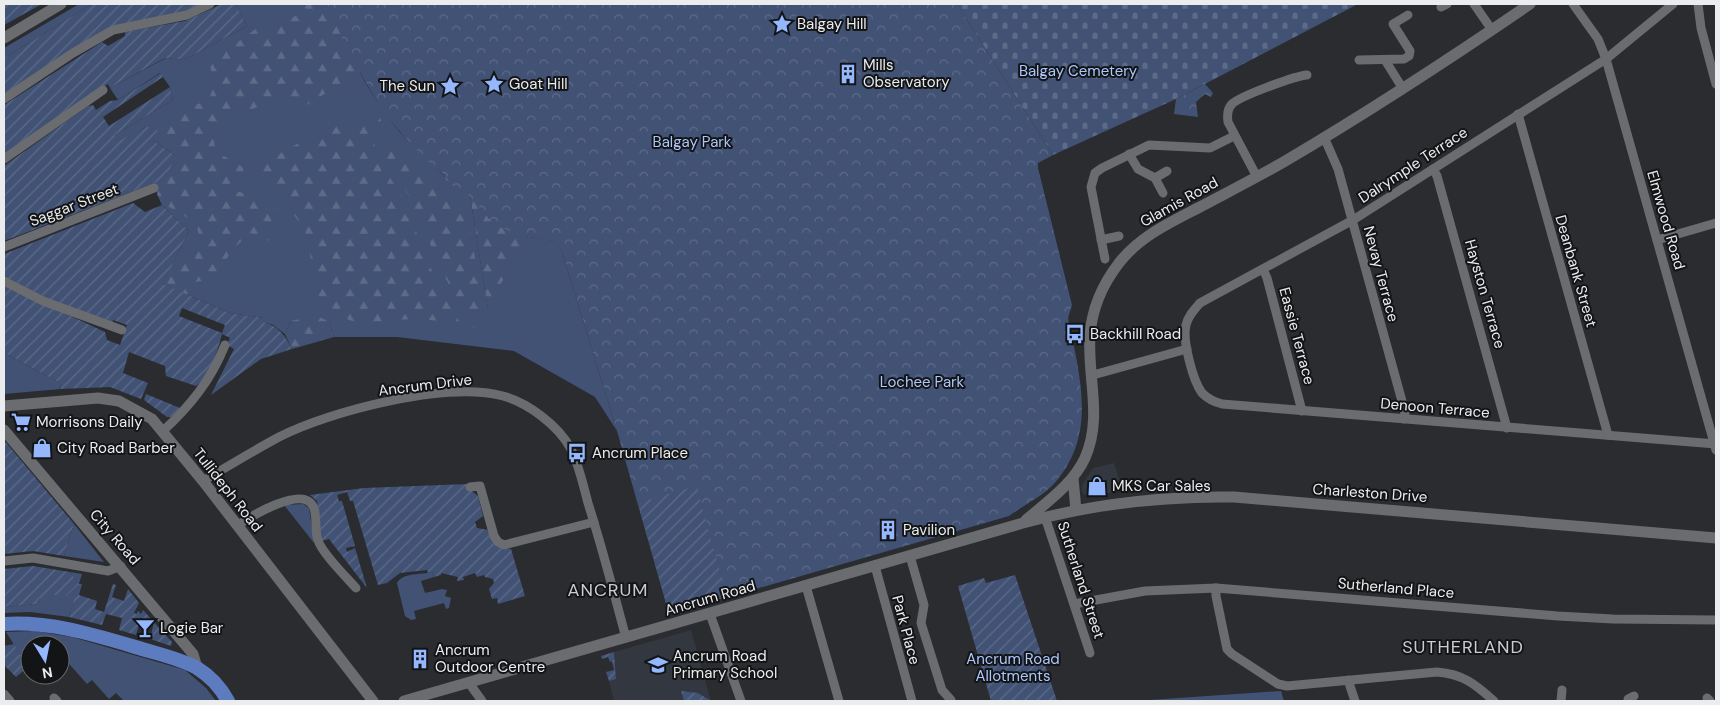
<svg xmlns="http://www.w3.org/2000/svg" width="1720" height="705" viewBox="0 0 1720 705" font-family="'DM Sans',sans-serif">
<defs>
<pattern id="forest-firs" width="22" height="20" patternUnits="userSpaceOnUse" patternTransform="scale(1.25)"><rect width="22" height="20" fill="#415275"/><path d="M5 1l3.5 6h-7zM16 11l3.5 6h-7z" fill="#5d6b89"/></pattern>
<pattern id="cemetery-stones" width="16" height="16" patternUnits="userSpaceOnUse" patternTransform="scale(1.25)"><rect width="16" height="16" fill="#415275"/><path d="M2 7V4a2 2 0 0 1 4 0v3zM10 15v-3a2 2 0 0 1 4 0v3z" fill="#5d6b89"/></pattern>
<pattern id="park-crowns" width="20" height="18" patternUnits="userSpaceOnUse" patternTransform="scale(1.25)"><rect width="20" height="18" fill="#415275"/><path d="M2 6a3 3 0 1 1 6 0M12 15a3 3 0 1 1 6 0" fill="none" stroke="#5d6b89"/></pattern>
<pattern id="garden-furrows" width="10" height="10" patternUnits="userSpaceOnUse" patternTransform="scale(1.25)"><rect width="10" height="10" fill="#415275"/><path d="M-1 1l2-2M0 10L10 0M9 11l2-2" fill="none" stroke="#5d6b89"/></pattern>
</defs>
<rect width="100%" height="100%" fill="#2a2c30"/>
<g fill="#323740">
<polygon points="1114,463 1123,491 1087,496 1082,493 1082,485 1093,468"/>
<polygon points="691,630 711,701 614,701 609,681 616,678 614,652"/>
</g>
<g fill="#415275">
<polygon points="79,4 92,4 4,58 4,48"/>
<path d="M236 4H327C349 52 370 100 406 139 414 148 444 172 446 180L470 196 488 309 524 236 555 241 562 252 617 431 595 397 514 351 397 337H334L329 322 291 321 285 334 273 325 264 322V318L230 313 163 284 189 231 162 205 153 183 165 179 176 156 154 141 146 127 119 142 115 135 173 100 170 87 160 73 118 100 110 88 166 58 184 60 247 26Z"/>
<polygon points="4,353 60,383 61,389 4,394"/>
<polygon points="303,504 309,508 314,543 284,505"/>
<polygon points="74,524 104,562 64,556"/>
<polygon points="70,572 82,574 69,617 30,612 4,613 4,607 38,604 39,598 54,595 79,585"/>
<path d="M432 572 434 577 421 581 425 593 442 589 447 590 445 596 451 598 449 608 446 609 444 603 414 611 416 619 411 620 405 616 397 583C403 572 421 575 432 572Z"/>
<polygon points="34,631 72,637 185,670 206,688 216,701 124,701 116,693 109,699 92,680 87,684 63,657 60,659 60,645 30,645 30,670 6,632"/>
<polygon points="1281,691 1284,701 1135,701"/>
</g>
<g fill="url(#forest-firs)">
<path d="M300 4H946L562 252 555 241 525 236 488 310 470 196 446 180C443 171 432 165 425 159 398 133 378 104 360 72L305 106 276 99 213 126 215 151 245 168 232 190 270 200 282 213 269 241 251 233 235 247 211 280 195 282 187 295 163 284 176 257 193 255 200 240 196 223 169 207 162 205 157 194 176 156 164 131C173 113 189 106 208 101L215 84 209 63 261 25 296 16 306 9Z"/>
<polygon points="380,118 394,152 456,202 467,217 484,303 475,327 472,328 444,275 409,196 388,161 374,127"/>
<polygon points="366,119 381,164 402,196 430,267 460,323 420,319 387,320 373,326 360,324 321,309 305,230 258,166 325,128"/>
<polygon points="316,315 329,322 334,337 292,349 285,334 291,321"/>
</g>
<polygon fill="url(#cemetery-stones)" points="957,4 1358,4 1176,99 1053,155"/>
<g fill="url(#park-crowns)">
<path d="M327 4H957L1053 155 1038 163V168L1072 305 1068 318C1079 373 1097 431 1058 479 1046 495 1025 504 1009 516L669 614 617 431 562 252 555 241 524 236 494 225 470 196 451 185 445 175 425 159 387 117 379 105 349 53Z"/>
<polygon points="1205,84 1213,93 1211,97 1205,94 1196,102 1198,117 1174,114 1176,99"/>
</g>
<g fill="url(#garden-furrows)" fill-rule="evenodd">
<polygon points="4,4 42,4 4,25"/>
<polygon points="92,4 201,4 184,12 123,24 4,95 4,58"/>
<polygon points="222,4 236,4 247,26 184,60 165,58 110,88 108,84 4,155 4,105 102,42 108,46 125,36 125,32 185,21"/>
<polygon points="161,73 163,77 103,117 109,126 170,87 173,100 115,135 119,141 146,127 153,127 160,133 153,137 154,141 176,156 165,179 4,241 4,166 88,106 93,105 96,110 110,101 118,100"/>
<path d="M133 203 145 212 162 205 189 231 163 284 230 313 264 318V322C279 327 285 335 292 349L261 359 211 395 234 349 227 345 230 338 222 334C218 350 210 377 196 386L166 376 165 366 129 352 123 373 148 383 141 399 110 387 61 389 60 383 4 353V285L105 332 107 340 120 345 127 325 113 320 112 323 44 297 4 276V254ZM182 308 225 325 222 333 179 316Z"/>
<polygon points="146,394 180,408 171,417 167,417 144,400"/>
<polygon points="4,440 74,524 64,556 33,551 4,554"/>
<polygon points="468,484 469,489 478,496 483,516 475,522 477,528 489,530 499,547 511,549 525,596 498,604 497,598 492,599 489,589 494,583 493,579 485,577 484,575 477,577 475,573 463,577 464,580 457,581 458,577 441,573 441,575 434,577 432,572 428,573 427,570 400,573 387,583 378,585 353,501 350,501 347,492 337,495 339,501 342,501 355,546 346,548 347,552 355,548 367,588 329,539 321,541 317,501 310,495 364,488"/>
<polygon points="696,486 725,590 667,606 638,503"/>
<polygon points="33,566 70,572 79,584 82,584 79,595 97,601 95,609 104,612 113,584 116,585 112,597 124,601 128,589 139,603 134,613 137,614 138,611 141,614 143,610 172,642 171,646 150,639 154,622 141,618 136,635 119,630 122,618 106,614 102,625 69,617 78,585 66,596 54,595 48,599 39,598 38,604 4,607 4,569"/>
<polygon points="1015,575 1057,701 991,701 958,586 984,578 986,583"/>
<polygon points="14,644 28,667 16,677 4,665 4,646"/>
<polygon points="614,652 616,679 609,681 606,672 614,670 612,661 610,662 608,657 602,659 601,656"/>
<polygon points="681,691 698,693 711,701 684,701"/>
</g>
<g fill="none" stroke-linecap="round" stroke-linejoin="round">
<g stroke="#6a6c70" stroke-width="9">
<polyline points="1474,4 1492,30"/>
<polyline points="1573,4 1598,39 1606,59 1716,450"/>
<path d="M1673 4 1606 59 1353 220 1200 303C1194 310 1188 316 1186 325 1182 340 1193 381 1202 393 1208 399 1214 402 1222 404L1716 444"/>
<polyline points="1698,4 1701,28 1716,84"/>
<polyline points="1441,7 1447,4"/>
<polyline points="1359,60 1404,59 1409,56 1410,51 1393,24 1408,15"/>
<polyline points="1385,60 1403,89"/>
<polyline points="4,99 73,53 113,30 187,15 210,4"/>
<polyline points="1518,114 1608,435"/>
<polyline points="1324,137 1338,169 1405,412 1404,419"/>
<polyline points="1129,154 1138,169 1155,178 1163,193"/>
<polyline points="4,159 103,90"/>
<polyline points="1433,169 1437,176 1507,428"/>
<path d="M1257 177 1228 122C1227 115 1227 109 1232 104 1240 96 1295 76 1307 75"/>
<polyline points="1155,178 1167,171"/>
<polyline points="1101,240 1119,236"/>
<polyline points="1657,240 1716,223"/>
<polyline points="4,247 154,188"/>
<polyline points="1105,259 1091,187 1095,173 1102,168 1149,145 1210,148 1234,136"/>
<polyline points="1263,269 1267,278 1302,411"/>
<polyline points="4,281 43,301 122,330"/>
<polyline points="1093,375 1187,349"/>
<path d="M163 431C191 405 211 380 225 345"/>
<path d="M203 481C228 466 253 451 279 437 330 411 446 381 503 396 528 403 558 425 571 449 579 465 583 485 588 503 602 547 614 593 626 638"/>
<polyline points="470,487 480,486 494,536 498,542 504,545 594,522"/>
<polyline points="1045,517 1090,653"/>
<path d="M237 526C249 517 302 485 313 506 318 516 314 530 318 540 321 552 347 578 356 588"/>
<polyline points="910,556 924,605 921,623 942,690 951,700"/>
<polyline points="4,561 33,558 108,571 121,566"/>
<polyline points="875,566 912,701"/>
<polyline points="806,586 839,701"/>
<path d="M1216 588V596L1227 649 1232 654 1278 684 1287 686 1437 672C1463 674 1475 684 1494 701"/>
<polyline points="1074,604 1145,591 1216,588 1558,616 1613,619 1716,620"/>
<polyline points="710,614 741,701"/>
<polyline points="1348,680 1355,701"/>
<polyline points="469,683 482,701"/>
<polyline points="4,694 10,701"/>
<polyline points="54,698 57,701"/>
<polyline points="1707,698 1710,701"/>
<polyline points="1561,701 1562,690"/>
<polyline points="1628,701 1628,699 1634,696"/>
</g>
<g stroke="#6a6c70" stroke-width="11">
<polyline points="4,38 61,4"/>
<polyline points="4,406 98,398 119,401 152,419 203,481 373,701"/>
<polyline points="4,430 193,654 197,668"/>
<polyline points="1073,478 1076,510"/>
<path d="M1026 520C1047 502 1073 484 1085 458 1103 417 1087 377 1090 335 1092 308 1102 285 1119 263 1139 237 1169 223 1198 208 1228 192 1258 177 1287 160 1370 111 1451 58 1530 4"/>
<path d="M404 701 1023 523C1092 504 1162 496 1234 497L1716 538"/>
</g>
<path stroke="#5d7cc0" stroke-width="14" d="M4 624C51 621 95 635 139 648 158 654 179 658 197 668 210 676 221 688 228 701"/>
</g>
<defs>
<symbol id="sight-bare" viewBox="-9 -9 18 18"><path d="M0-6L1.8-2.2L6-1.7L2.9 1.2L3.7 5.4L0 3.3L-3.7 5.4L-2.9 1.2L-6-1.7L-1.8-2.2Z" fill="#94b7fd" stroke="#131416" stroke-width="2.5" paint-order="stroke"/></symbol>
<symbol id="building-bare" viewBox="-9 -9 18 18"><path d="M-4-6H4V6H1V3H-1V6H-4ZM-2.5-4.3h1.7v1.8h-1.7ZM.8-4.3h1.7v1.8H.8ZM-2.5-1h1.7V.8h-1.7ZM.8-1h1.7V.8H.8Z" fill="#94b7fd" stroke="#131416" stroke-width="2.5" paint-order="stroke"/></symbol>
<symbol id="bus-bare" viewBox="-9 -9 18 18"><path d="M-5-6H5V4H4V6H2V4H-2V6H-4V4H-5ZM-3.5-4V0h7V-4ZM-3.5 1.2v1.5H-2V1.2ZM2 1.2v1.5H3.5V1.2Z" fill="#94b7fd" stroke="#131416" stroke-width="2.5" paint-order="stroke"/></symbol>
<symbol id="supermarket-bare" viewBox="-9 -9 18 18"><path d="M-6-5.5h2.5l.6 2H6L4.5 2H-2.5L-4.4-4H-6ZM-1.5 3.2a1.3 1.3 0 1 0 .1 0ZM3 3.2a1.3 1.3 0 1 0 .1 0Z" fill="#94b7fd" stroke="#131416" stroke-width="2.5" paint-order="stroke"/></symbol>
<symbol id="shop-bare" viewBox="-9 -9 18 18"><path d="M-5-2.5h2.3a2.7 3.5 0 0 1 5.4 0H5L5.5 6h-11ZM-1.5-2.5h3a1.5 2.3 0 0 0-3 0Z" fill="#94b7fd" stroke="#131416" stroke-width="2.5" paint-order="stroke"/></symbol>
<symbol id="bar-bare" viewBox="-9 -9 18 18"><path d="M-6-5H6L.8 .8V4.5H3.5V6h-7V4.5H-.8V.8Z" fill="#94b7fd" stroke="#131416" stroke-width="2.5" paint-order="stroke"/></symbol>
<symbol id="school-bare" viewBox="-9 -9 18 18"><path d="M0-5L7-2L0 1L-7-2ZM-4 1L0 2.5L4 1V4Q0 6-4 4Z" fill="#94b7fd" stroke="#131416" stroke-width="2.5" paint-order="stroke"/></symbol>
</defs>
<g fill-rule="evenodd">
<use href="#sight-bare" x="768" y="10" width="28" height="28"/>
<use href="#building-bare" x="834" y="60" width="28" height="28"/>
<use href="#sight-bare" x="480" y="70" width="28" height="28"/>
<use href="#sight-bare" x="436" y="72" width="28" height="28"/>
<use href="#bus-bare" x="1061" y="320" width="28" height="28"/>
<use href="#supermarket-bare" x="7" y="408" width="28" height="28"/>
<use href="#shop-bare" x="28" y="434" width="28" height="28"/>
<use href="#bus-bare" x="563" y="439" width="28" height="28"/>
<use href="#shop-bare" x="1083" y="472" width="28" height="28"/>
<use href="#building-bare" x="874" y="516" width="28" height="28"/>
<use href="#bar-bare" x="131" y="614" width="28" height="28"/>
<use href="#building-bare" x="406" y="645" width="28" height="28"/>
<use href="#school-bare" x="644" y="651" width="28" height="28"/>
</g>
<g text-anchor="middle" dominant-baseline="central" stroke-width="4" stroke-linejoin="round" paint-order="stroke">
<g font-size="15" fill="#ebecee" stroke="#131416" text-anchor="start">
<text x="797" y="24">Balgay Hill</text>
<text x="863" y="65">Mills<tspan x="863" dy="17">Observatory</tspan></text>
<text x="509" y="84">Goat Hill</text>
<text x="435" y="86" text-anchor="end">The Sun</text>
<text x="1090" y="334">Backhill Road</text>
<text x="36" y="422">Morrisons Daily</text>
<text x="57" y="448">City Road Barber</text>
<text x="592" y="453">Ancrum Place</text>
<text x="1112" y="486">MKS Car Sales</text>
<text x="903" y="530">Pavilion</text>
<text x="160" y="628">Logie Bar</text>
<text x="435" y="650">Ancrum<tspan x="435" dy="17">Outdoor Centre</tspan></text>
<text x="673" y="656">Ancrum Road<tspan x="673" dy="17">Primary School</tspan></text>
</g>
<g font-size="15" fill="#acc7fc" stroke="#131416">
<text x="1078" y="71">Balgay Cemetery</text>
<text x="692" y="142">Balgay Park</text>
<text x="922" y="382">Lochee Park</text>
<text x="1013" y="659">Ancrum Road<tspan x="1013" dy="17">Allotments</tspan></text>
</g>
<g font-size="15" fill="#ebecee" stroke="#131416">
<text transform="translate(1413 165) rotate(-33)">Dalrymple Terrace</text>
<text transform="translate(1179 202) rotate(-29)">Glamis Road</text>
<text transform="translate(74 205) rotate(-21)">Saggar Street</text>
<text transform="translate(1666 220) rotate(74)">Elmwood Road</text>
<text transform="translate(1576 271) rotate(74)">Deanbank Street</text>
<text transform="translate(1381 274) rotate(75)">Nevay Terrace</text>
<text transform="translate(1485 294) rotate(74)">Hayston Terrace</text>
<text transform="translate(1297 336) rotate(75)">Eassie Terrace</text>
<text transform="translate(425 385) rotate(-7)">Ancrum Drive</text>
<text transform="translate(1435 408) rotate(5)">Denoon Terrace</text>
<text transform="translate(228 490) rotate(52)">Tullideph Road</text>
<text transform="translate(1370 493) rotate(4)">Charleston Drive</text>
<text transform="translate(115 537) rotate(49)">City Road</text>
<text transform="translate(1081 580) rotate(72)">Sutherland Street</text>
<text transform="translate(1396 588) rotate(5)">Sutherland Place</text>
<text transform="translate(710 598) rotate(-16)">Ancrum Road</text>
<text transform="translate(906 630) rotate(75)">Park Place</text>
</g>
<g font-size="18" letter-spacing="1" fill="#c9ccd1" stroke="#131416">
<text x="608" y="590">ANCRUM</text>
<text x="1463" y="647">SUTHERLAND</text>
</g>
</g>
<rect width="1720" height="705" fill="none" stroke="#ebecee" stroke-width="10"/>
<g transform="translate(45 660) rotate(170)"><circle r="24" fill="#131416" stroke="#696a6c"/>
<path d="M0-4L9 19L0 12L-9 19Z" fill="#94b7fd"/>
<text y="-8" font-size="14" font-weight="bold" text-anchor="middle" fill="#ebecee">N</text>
</g>
</svg>
